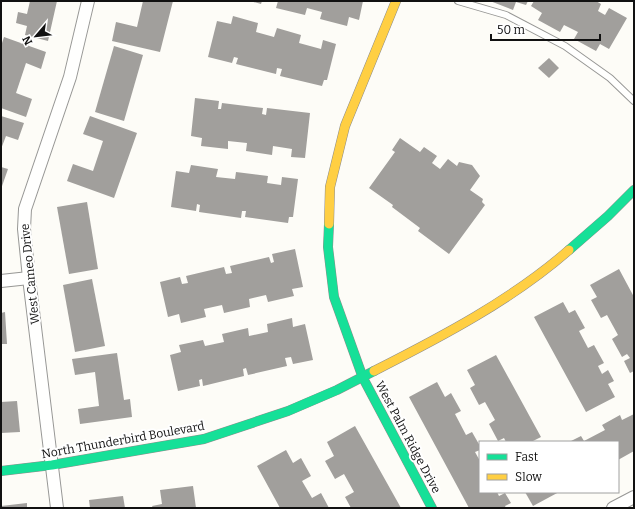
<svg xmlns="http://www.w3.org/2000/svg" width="635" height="509" viewBox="0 0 635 509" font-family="Bitter,serif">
<rect width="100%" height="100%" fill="#fdfcf7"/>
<g fill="#a19f9c">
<polygon points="30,1 57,1 48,41 25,35 27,26 16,23 18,12 27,14"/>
<polygon points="143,1 173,1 160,52 112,41 116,22 137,27"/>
<polygon points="250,1 262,1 261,4"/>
<polygon points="278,1 363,1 359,20 349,17 347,26 320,19 322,12 307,8 305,15 276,8"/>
<polygon points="490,1 528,1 526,5 516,2 513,10"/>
<polygon points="534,1 596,1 601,4 598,11 605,15 609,8 627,18 609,49 600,44 596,51 574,39 578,32 564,25 560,32 538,20 542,13 531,6"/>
<polygon points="233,16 258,23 256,32 274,37 277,28 301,35 299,43 321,49 323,40 336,44 327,80 324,80 322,86 280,76 282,69 277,68 276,74 236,64 238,58 234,57 232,63 208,57 217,21 231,24"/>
<polygon points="4,37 46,52 41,69 26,63 16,93 32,99 26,117 1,108 1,46"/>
<polygon points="114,46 143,55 124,121 95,112"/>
<polygon points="549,58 559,68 549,78 538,68"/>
<polygon points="195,98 219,101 218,109 221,109 222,103 263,108 262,114 266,115 267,108 310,113 305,158 291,157 292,149 273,146 272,155 246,151 247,143 228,141 228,149 201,146 202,138 191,136"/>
<polygon points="1,116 24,123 18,140 6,136 1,149"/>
<polygon points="90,116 137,133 114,198 67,181 73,164 93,171 103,141 83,134"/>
<polygon points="400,138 420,152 424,147 437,156 432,163 440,169 448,159 457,166 459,162 472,165 480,176 470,190 483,199 482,202 485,205 449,254 418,231 420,228 392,207 393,205 369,188 395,152 392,150"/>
<polygon points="191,165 218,169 216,177 235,179 236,172 268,176 267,183 281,185 282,177 298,179 293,217 289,217 288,223 245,217 246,211 242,211 241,218 199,212 200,205 197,204 196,211 171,207 176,171 189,173"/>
<polygon points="1,167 8,169 1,189"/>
<polygon points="87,202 98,269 69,274 57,207"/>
<polygon points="295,249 303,287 292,289 294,296 268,302 266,295 249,299 250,307 224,313 222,305 204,309 206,317 181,323 179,314 168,317 160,282 180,277 182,284 188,283 186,276 224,267 226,274 232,273 230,266 269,257 271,263 274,262 272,254"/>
<polygon points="619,269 634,297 634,371 630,373 624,361 630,358 627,354 622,357 612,339 618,335 607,315 601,318 591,300 597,297 590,285"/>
<polygon points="92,279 105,346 75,352 63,285"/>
<polygon points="563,302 569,313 575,310 585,328 579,331 588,348 594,345 604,363 598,366 602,374 608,370 614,381 608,384 615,397 586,412 534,317"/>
<polygon points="5,312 7,344 1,344 1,313"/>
<polygon points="292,318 293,327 305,324 313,360 293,364 291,357 285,358 287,366 248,375 246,368 243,369 244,376 203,386 202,379 199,380 200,386 178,391 170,355 181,352 179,345 203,340 205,346 224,342 222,334 248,328 249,336 268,332 267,324"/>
<polygon points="117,353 124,400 130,399 132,417 80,424 78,409 99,406 95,372 75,375 72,359"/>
<polygon points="496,355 541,437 531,442 506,442 504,438 498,441 489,424 495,420 485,402 479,405 470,388 475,385 467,370"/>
<polygon points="437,382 445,397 451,393 461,411 455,414 466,435 472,432 480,446 480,450 475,452 480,461 480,492 497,492 499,496 505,493 511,503 505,506 506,508 469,508 409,397"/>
<polygon points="17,401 20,432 1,433 1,402"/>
<polygon points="634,414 634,451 618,460 618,442 569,442 581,436 584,441 605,430 602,425 620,415 622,420"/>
<polygon points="355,426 401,508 351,508 345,497 354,492 344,474 335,479 325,461 334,456 327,442"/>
<polygon points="286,450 293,463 301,458 311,476 302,481 312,498 321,493 329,508 280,508 257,466"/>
<polygon points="193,486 196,508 153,508 152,506 162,504 160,490"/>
<polygon points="525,492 559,492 533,506"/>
<polygon points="123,496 125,508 90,508 89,500"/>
<polygon points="27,503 27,508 1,508 1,506"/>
</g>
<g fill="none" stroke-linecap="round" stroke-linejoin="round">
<defs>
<polyline id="lane" points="458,1 506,15 565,46 610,78 634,101"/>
<g id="street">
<polyline points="1,281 29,278"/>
<polyline points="57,508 29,278 24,229 25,209 70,77 88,1"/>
<polyline points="613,508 634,497"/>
</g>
<g id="fast">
<polyline points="329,224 328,247 334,297 363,378 432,508"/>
<polyline points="569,250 608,216 634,190"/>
<polyline points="1,471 52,465 204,439 288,411 337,390 374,371"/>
</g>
<g id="slow">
<polyline points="329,224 330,187 345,126 396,1"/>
<path d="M374 371C441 337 512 300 569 250"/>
</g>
</defs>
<use href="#lane" stroke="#979795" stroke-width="8"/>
<use href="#street" stroke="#979795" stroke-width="14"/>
<use href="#fast" stroke="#8e8d8b" stroke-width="10"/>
<use href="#slow" stroke="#8e8d8b" stroke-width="10"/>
<use href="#lane" stroke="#fffffe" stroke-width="6"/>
<use href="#street" stroke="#fffffe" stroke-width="12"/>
<use href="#fast" stroke="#16e098" stroke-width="9"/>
<use href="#slow" stroke="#ffcf43" stroke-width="9"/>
</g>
<g text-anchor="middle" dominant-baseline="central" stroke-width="4" stroke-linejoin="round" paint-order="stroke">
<g font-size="12" fill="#111" stroke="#fff">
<text transform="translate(30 274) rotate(-96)">West Cameo Drive</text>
<text transform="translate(408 437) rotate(62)">West Palm Ridge Drive</text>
<text transform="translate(123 440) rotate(-10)">North Thunderbird Boulevard</text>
</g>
</g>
<rect width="635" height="509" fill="none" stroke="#111111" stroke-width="4"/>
<rect x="479" y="441" width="140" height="52" fill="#ffffff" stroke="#a0a0a0"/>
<rect x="487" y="454" width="20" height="6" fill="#16e098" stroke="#a0a0a0"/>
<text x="515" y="461" font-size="12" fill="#111111">Fast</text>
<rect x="487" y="474" width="20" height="6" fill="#ffcf43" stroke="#a0a0a0"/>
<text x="515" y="481" font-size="12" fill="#111111">Slow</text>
<g transform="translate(36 36) rotate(242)" stroke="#ffffff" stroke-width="3" paint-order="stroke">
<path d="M0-3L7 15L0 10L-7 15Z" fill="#111111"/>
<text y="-6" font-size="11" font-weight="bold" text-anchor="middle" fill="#111111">N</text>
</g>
<path d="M491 34v6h109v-6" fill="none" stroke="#111111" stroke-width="2"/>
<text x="497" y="34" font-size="12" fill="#111111" stroke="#ffffff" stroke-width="3" paint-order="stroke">50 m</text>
</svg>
